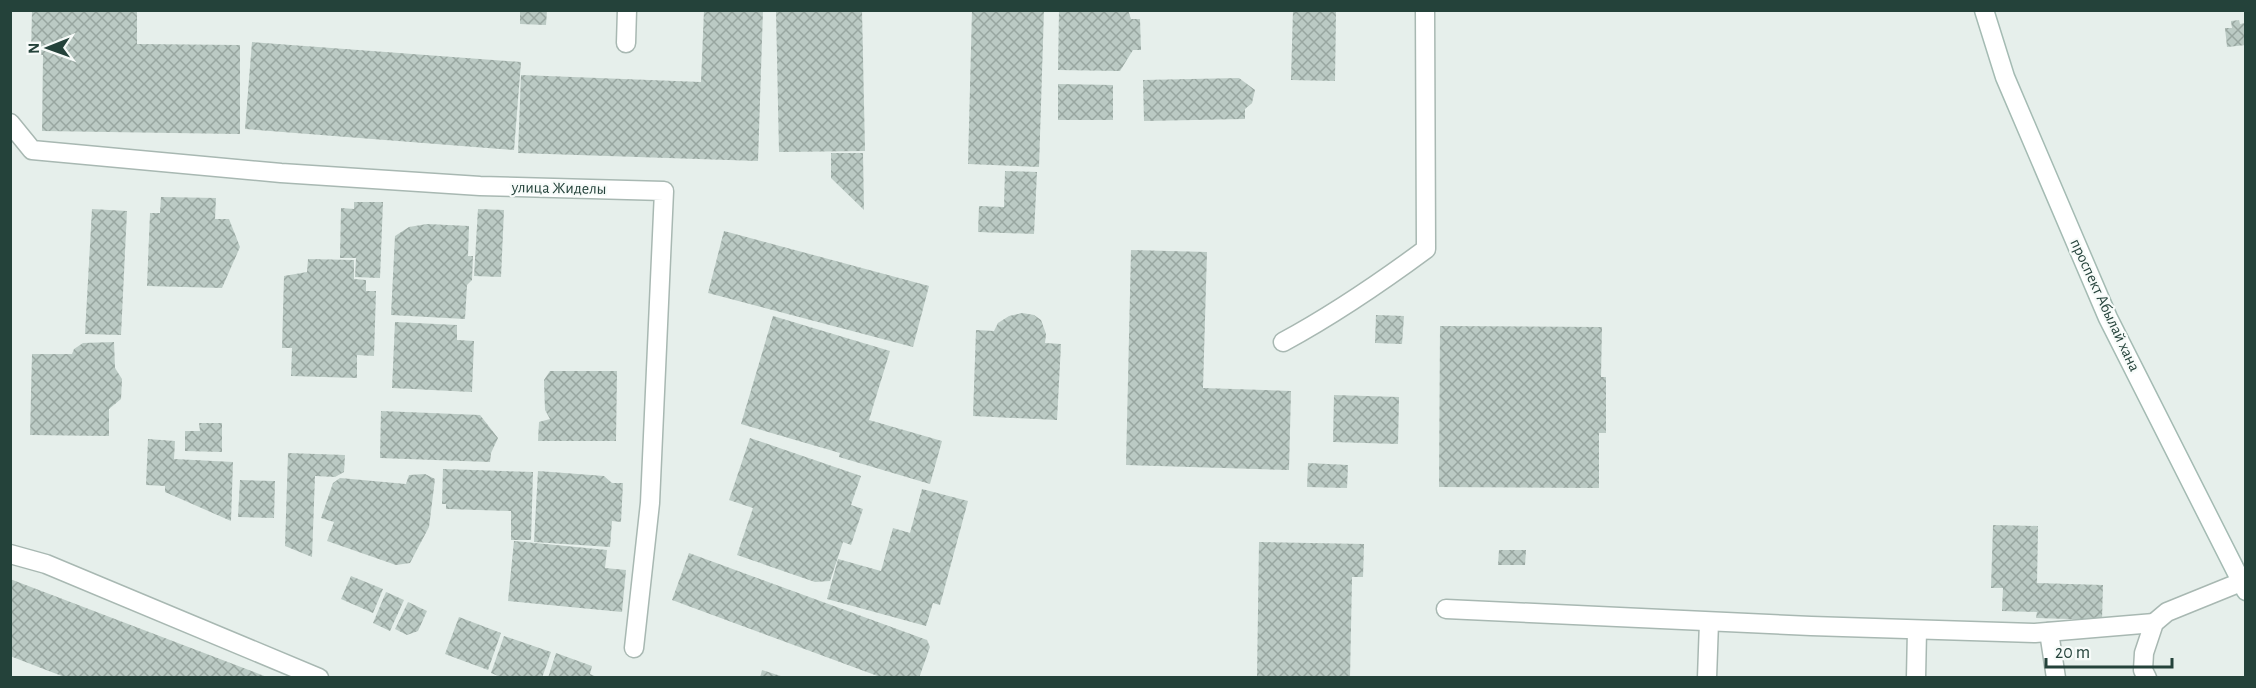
<svg xmlns="http://www.w3.org/2000/svg" width="2256" height="688" viewBox="0 0 2256 688" font-family="'Alegreya Sans',sans-serif">
<defs>
<pattern id="building-cross-hatch" width="8" height="8" patternUnits="userSpaceOnUse" patternTransform="scale(1.5)"><rect width="8" height="8" fill="#bbcac4"/><path d="M0 0l8 8M0 8l8-8" fill="none" stroke="#98a6a0"/></pattern>
</defs>
<rect width="100%" height="100%" fill="#e6efeb"/>
<g fill="url(#building-cross-hatch)">
<polygon points="32,10 137,10 137,44 240,45 240,134 42,131 43,55 31,54"/>
<polygon points="520,10 547,10 546,25 520,24"/>
<polygon points="704,10 763,10 758,161 518,153 521,75 701,82"/>
<polygon points="776,10 862,10 865,151 779,152"/>
<polygon points="972,10 1044,10 1039,167 968,164"/>
<polygon points="1059,10 1128,10 1131,19 1140,19 1141,50 1133,50 1120,71 1058,70"/>
<polygon points="1293,10 1336,10 1335,81 1291,80"/>
<polygon points="2239,20 2240,24 2246,23 2246,45 2227,47 2225,28 2232,28 2231,21"/>
<polygon points="252,42 521,62 514,150 245,129"/>
<polygon points="1239,78 1255,90 1252,103 1245,109 1245,119 1144,121 1143,80"/>
<polygon points="1058,84 1113,85 1113,120 1058,120"/>
<polygon points="831,153 863,153 864,210 831,178"/>
<polygon points="1005,171 1037,172 1034,234 978,232 979,206 1004,207"/>
<polygon points="161,197 216,198 215,219 229,219 240,247 222,288 147,286 150,213 160,213"/>
<polygon points="354,202 383,202 380,278 355,277 356,258 340,258 341,208 354,209"/>
<polygon points="92,209 127,211 121,335 85,334"/>
<polygon points="478,209 504,210 501,277 474,276"/>
<polygon points="427,224 469,226 468,256 473,256 472,280 467,285 465,319 391,315 395,236 409,227"/>
<polygon points="724,231 929,286 913,347 708,293"/>
<polygon points="1131,250 1207,252 1203,388 1291,391 1289,470 1126,465"/>
<polygon points="308,259 354,260 354,279 366,280 366,291 376,291 374,356 357,355 357,378 291,376 292,348 282,348 284,276 307,272"/>
<polygon points="1022,313 1034,315 1041,320 1046,334 1045,343 1061,344 1057,420 973,416 976,330 994,331 998,323 1009,316"/>
<polygon points="1376,315 1404,316 1402,344 1375,343"/>
<polygon points="773,316 890,351 869,420 942,441 930,484 839,457 840,453 741,424"/>
<polygon points="395,322 457,325 457,340 474,341 472,392 392,388"/>
<polygon points="1440,326 1602,327 1601,377 1606,377 1606,433 1599,433 1599,488 1439,487"/>
<polygon points="114,342 115,368 122,379 121,399 109,409 109,436 30,435 32,354 72,354 74,349 83,343"/>
<polygon points="550,371 617,371 616,441 538,441 539,422 550,419 545,410 544,380"/>
<polygon points="1334,395 1399,397 1398,444 1333,442"/>
<polygon points="381,411 480,415 498,438 491,453 490,462 380,458"/>
<polygon points="199,423 222,423 222,452 185,451 185,431 200,431"/>
<polygon points="750,438 861,476 851,505 863,509 851,545 843,542 830,581 815,582 737,555 753,508 729,500"/>
<polygon points="148,439 175,441 174,459 233,462 231,521 165,492 165,486 146,485"/>
<polygon points="288,453 345,455 344,472 335,477 315,476 312,557 285,546"/>
<polygon points="1308,463 1348,465 1347,488 1307,487"/>
<polygon points="443,469 533,472 531,540 511,540 511,511 446,509 446,504 442,504"/>
<polygon points="538,471 604,476 612,483 623,483 621,522 612,521 610,547 534,542"/>
<polygon points="425,474 435,479 429,527 410,563 396,565 327,541 334,522 321,518 333,483 340,478 406,484 409,475"/>
<polygon points="240,480 275,481 274,518 238,517"/>
<polygon points="922,489 968,501 940,605 933,603 926,626 827,599 838,559 881,571 893,528 910,533"/>
<polygon points="1993,525 2038,526 2037,583 2103,585 2102,620 2036,618 2037,612 2002,611 2003,588 1991,588"/>
<polygon points="514,541 607,550 605,568 626,570 622,612 508,601"/>
<polygon points="1259,542 1364,544 1363,577 1352,577 1350,678 1257,678"/>
<polygon points="1499,550 1526,550 1525,565 1498,565"/>
<polygon points="689,553 927,640 930,647 919,678 883,678 672,600"/>
<polygon points="351,576 383,589 373,613 341,599"/>
<polygon points="10,579 267,677 267,678 67,678 10,656"/>
<polygon points="386,592 404,600 390,631 373,623"/>
<polygon points="408,602 427,611 418,631 407,635 395,629"/>
<polygon points="459,617 501,633 488,670 445,654"/>
<polygon points="504,636 551,652 542,678 503,678 491,673"/>
<polygon points="556,653 592,666 590,674 599,678 548,678"/>
<polygon points="762,670 784,677 784,678 760,678"/>
</g>
<g fill="none" stroke-linecap="round" stroke-linejoin="round">
<defs>
<g id="lane">
<polyline points="626,43 627,10"/>
<polyline points="10,554 46,564 319,678"/>
<polyline points="1446,609 1811,626 2035,633 2154,623"/>
<polyline points="2049,632 2056,678"/>
<polyline points="1707,678 1709,622"/>
<polyline points="1916,678 1917,630"/>
</g>
<g id="street">
<polyline points="10,123 32,150 281,173 480,186 664,191 650,503 634,648"/>
<path d="M1283 342C1333 315 1380 283 1426 249L1425 10"/>
<polyline points="2147,678 2143,670 2144,653 2154,623 2167,612 2241,582"/>
</g>
<polyline id="secondary" points="1984,10 2005,77 2108,318 2246,591"/>
</defs>
<use href="#lane" stroke="#a8b8b2" stroke-width="21"/>
<use href="#street" stroke="#a8b8b2" stroke-width="21"/>
<use href="#secondary" stroke="#a4bbb3" stroke-width="21"/>
<use href="#lane" stroke="#fff" stroke-width="18"/>
<use href="#street" stroke="#fff" stroke-width="18"/>
<use href="#secondary" stroke="#fff" stroke-width="18"/>
</g>
<g text-anchor="middle" dominant-baseline="central" stroke-width="4.5" stroke-linejoin="round" paint-order="stroke">
<g font-size="16" fill="#24423a" stroke="#f7fbf9">
<text transform="translate(559 188) rotate(1)">улица Жиделы</text>
<text transform="translate(2105 305) rotate(65)">проспект Абылай хана</text>
</g>
</g>
<rect width="2256" height="688" fill="none" stroke="#24423a" stroke-width="24"/>
<g transform="translate(48 48) rotate(269)" stroke="#f7fbf9" stroke-width="4.5" paint-order="stroke">
<path d="M0-4.5L10 22L0 15L-10 22Z" fill="#24423a"/>
<text y="-9" font-size="16" font-weight="bold" text-anchor="middle" fill="#24423a">N</text>
</g>
<path d="M2046 658v9h126v-9" fill="none" stroke="#24423a" stroke-width="3"/>
<text x="2055" y="658" font-size="18" fill="#24423a" stroke="#f7fbf9" stroke-width="4.5" paint-order="stroke">20 m</text>
</svg>
